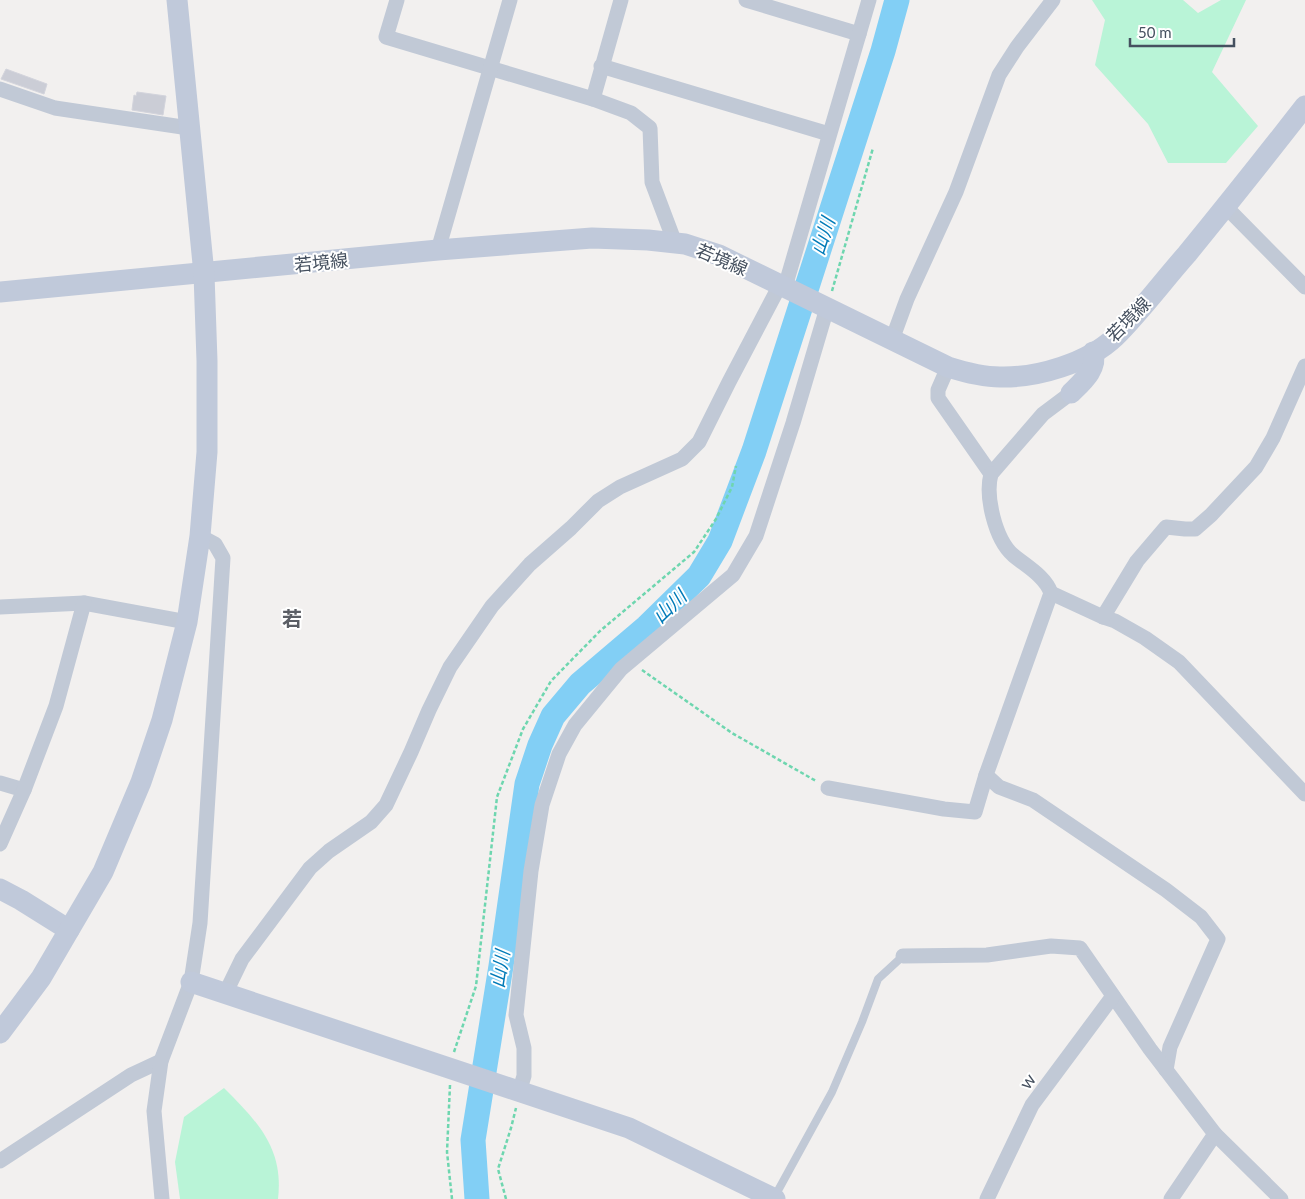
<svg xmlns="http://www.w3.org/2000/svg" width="1305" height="1199" viewBox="0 0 1305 1199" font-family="Lato,'Noto Sans JP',sans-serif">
<rect width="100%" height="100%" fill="#f2f0ef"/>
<g fill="#b9f4d7">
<polygon points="1092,0 1183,0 1198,13 1221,0 1246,0 1212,72 1258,126 1226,163 1168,163 1148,124 1095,65 1105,20"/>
<path d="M224 1088C257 1121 284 1148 278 1199H180L175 1162 184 1117Z"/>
</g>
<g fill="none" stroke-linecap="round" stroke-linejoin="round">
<polyline stroke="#82cff5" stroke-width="25" points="477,1199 473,1140 501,966 527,784 540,745 553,716 580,684 647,627 699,576 720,541 754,451 883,51 897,0"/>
</g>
<g fill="#cbcdd6" stroke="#d3d4dc">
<polygon points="6,69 47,84 44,94 1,79"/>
<polygon points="137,92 166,96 163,115 132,110 134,95 136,96"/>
</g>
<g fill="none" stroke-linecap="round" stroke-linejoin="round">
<g stroke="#6ed6af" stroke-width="2.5" stroke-dasharray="4 2.5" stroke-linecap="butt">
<polyline points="832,291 873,148"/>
<polyline points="642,670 732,733 816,781"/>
<polyline points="454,1052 476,986 497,797 523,729 551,681 600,631 694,552 716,519 732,487 736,466"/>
<polyline points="450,1085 447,1152 452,1199"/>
<polyline points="506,1199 498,1169 511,1128 516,1108"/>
</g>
<polyline stroke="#c1c9d6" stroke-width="8" points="775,1196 832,1092 862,1022 878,979 903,956"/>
<g stroke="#c1c9d6" stroke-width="15">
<polyline points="397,0 386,37 593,99 631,113 650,128 652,182 675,243"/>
<polyline points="746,0 859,34"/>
<polyline points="601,66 829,134"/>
<polyline points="0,89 55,108 189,128"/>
<polyline points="593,99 621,0"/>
<polyline points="1226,207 1305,287"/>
<polyline points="438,250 510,0"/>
<polyline points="785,287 869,0"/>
<polyline points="892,340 907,299 956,192 999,75 1017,47 1053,0"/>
<polyline points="948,367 938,390 938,398 991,474 1043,414 1071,393"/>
<path d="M991 474C985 496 995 539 1013 555 1026 566 1045 576 1051 593L986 775 999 787 1033 800 1166 890 1201 917 1218 939 1170 1047 1166 1070"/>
<polyline points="1051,593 1103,617 1115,621 1145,638 1179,662 1305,794"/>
<polyline points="0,607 84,603 187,622"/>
<polyline points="1103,617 1137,561 1166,527 1185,529 1195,529 1211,515 1256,467 1273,438 1305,366"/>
<polyline points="0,783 24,790"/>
<polyline points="828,788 944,809 975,812 986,775"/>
<polyline points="0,844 24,790 56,706 84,603"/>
<polyline points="903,956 987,955 1051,946 1080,948 1150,1049 1215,1134 1171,1199"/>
<polyline points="225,994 242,959 310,868 329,851 371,822 386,805 411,752 429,710 450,667 492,606 530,564 571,528 598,501 620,487 682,459 699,442 729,382 780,285"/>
<polyline points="519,1092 524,1076 524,1048 516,1015 531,871 542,805 559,754 575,725 621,669 733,575 756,536 793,423 827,308"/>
<polyline points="1215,1134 1281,1199"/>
<polyline points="0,1161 131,1075 161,1061"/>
<polyline points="162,1199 154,1111 161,1061 191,982 200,923 223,558 215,544 200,536"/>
<polyline points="987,1199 1032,1105 1113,996"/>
</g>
<g stroke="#c0c9da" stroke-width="21">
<path d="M0 292 438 250 592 238 648 240 685 244 719 255 948 367C964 372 982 377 1000 377 1037 378 1088 363 1115 337 1141 311 1163 281 1187 254 1227 205 1266 156 1305 106"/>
<path d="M1071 393C1082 382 1098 369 1093 352"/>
<polyline points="0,889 21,900 69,930"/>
<polyline points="191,982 629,1128 775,1199"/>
<polyline points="0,1033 41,978 103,872 141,782 162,720 187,622 200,536 207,452 207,361 204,274 177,0"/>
</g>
</g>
<g text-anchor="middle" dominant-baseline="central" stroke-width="4" stroke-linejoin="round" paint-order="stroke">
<g font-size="18" fill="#45505f" stroke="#fff">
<text transform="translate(722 259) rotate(23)">若境線</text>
<text transform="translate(321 262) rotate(-6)">若境線</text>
<text transform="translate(1128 319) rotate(-46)">若境線</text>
<text transform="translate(1027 1081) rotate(-54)">w</text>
</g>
<g font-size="19" font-style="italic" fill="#007ab7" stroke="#fff">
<text transform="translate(822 236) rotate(-72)">山川</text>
<text transform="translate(669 606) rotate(-44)">山川</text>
<text transform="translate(499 969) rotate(-81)">山川</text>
</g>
<g font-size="20" font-weight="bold" fill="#5b5e65" stroke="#fff">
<text x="292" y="618">若</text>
</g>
</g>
<path d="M1130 38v8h104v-8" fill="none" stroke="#45505f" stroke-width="2.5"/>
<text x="1138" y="38" font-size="15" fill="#45505f" stroke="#ffffff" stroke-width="4" paint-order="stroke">50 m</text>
</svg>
